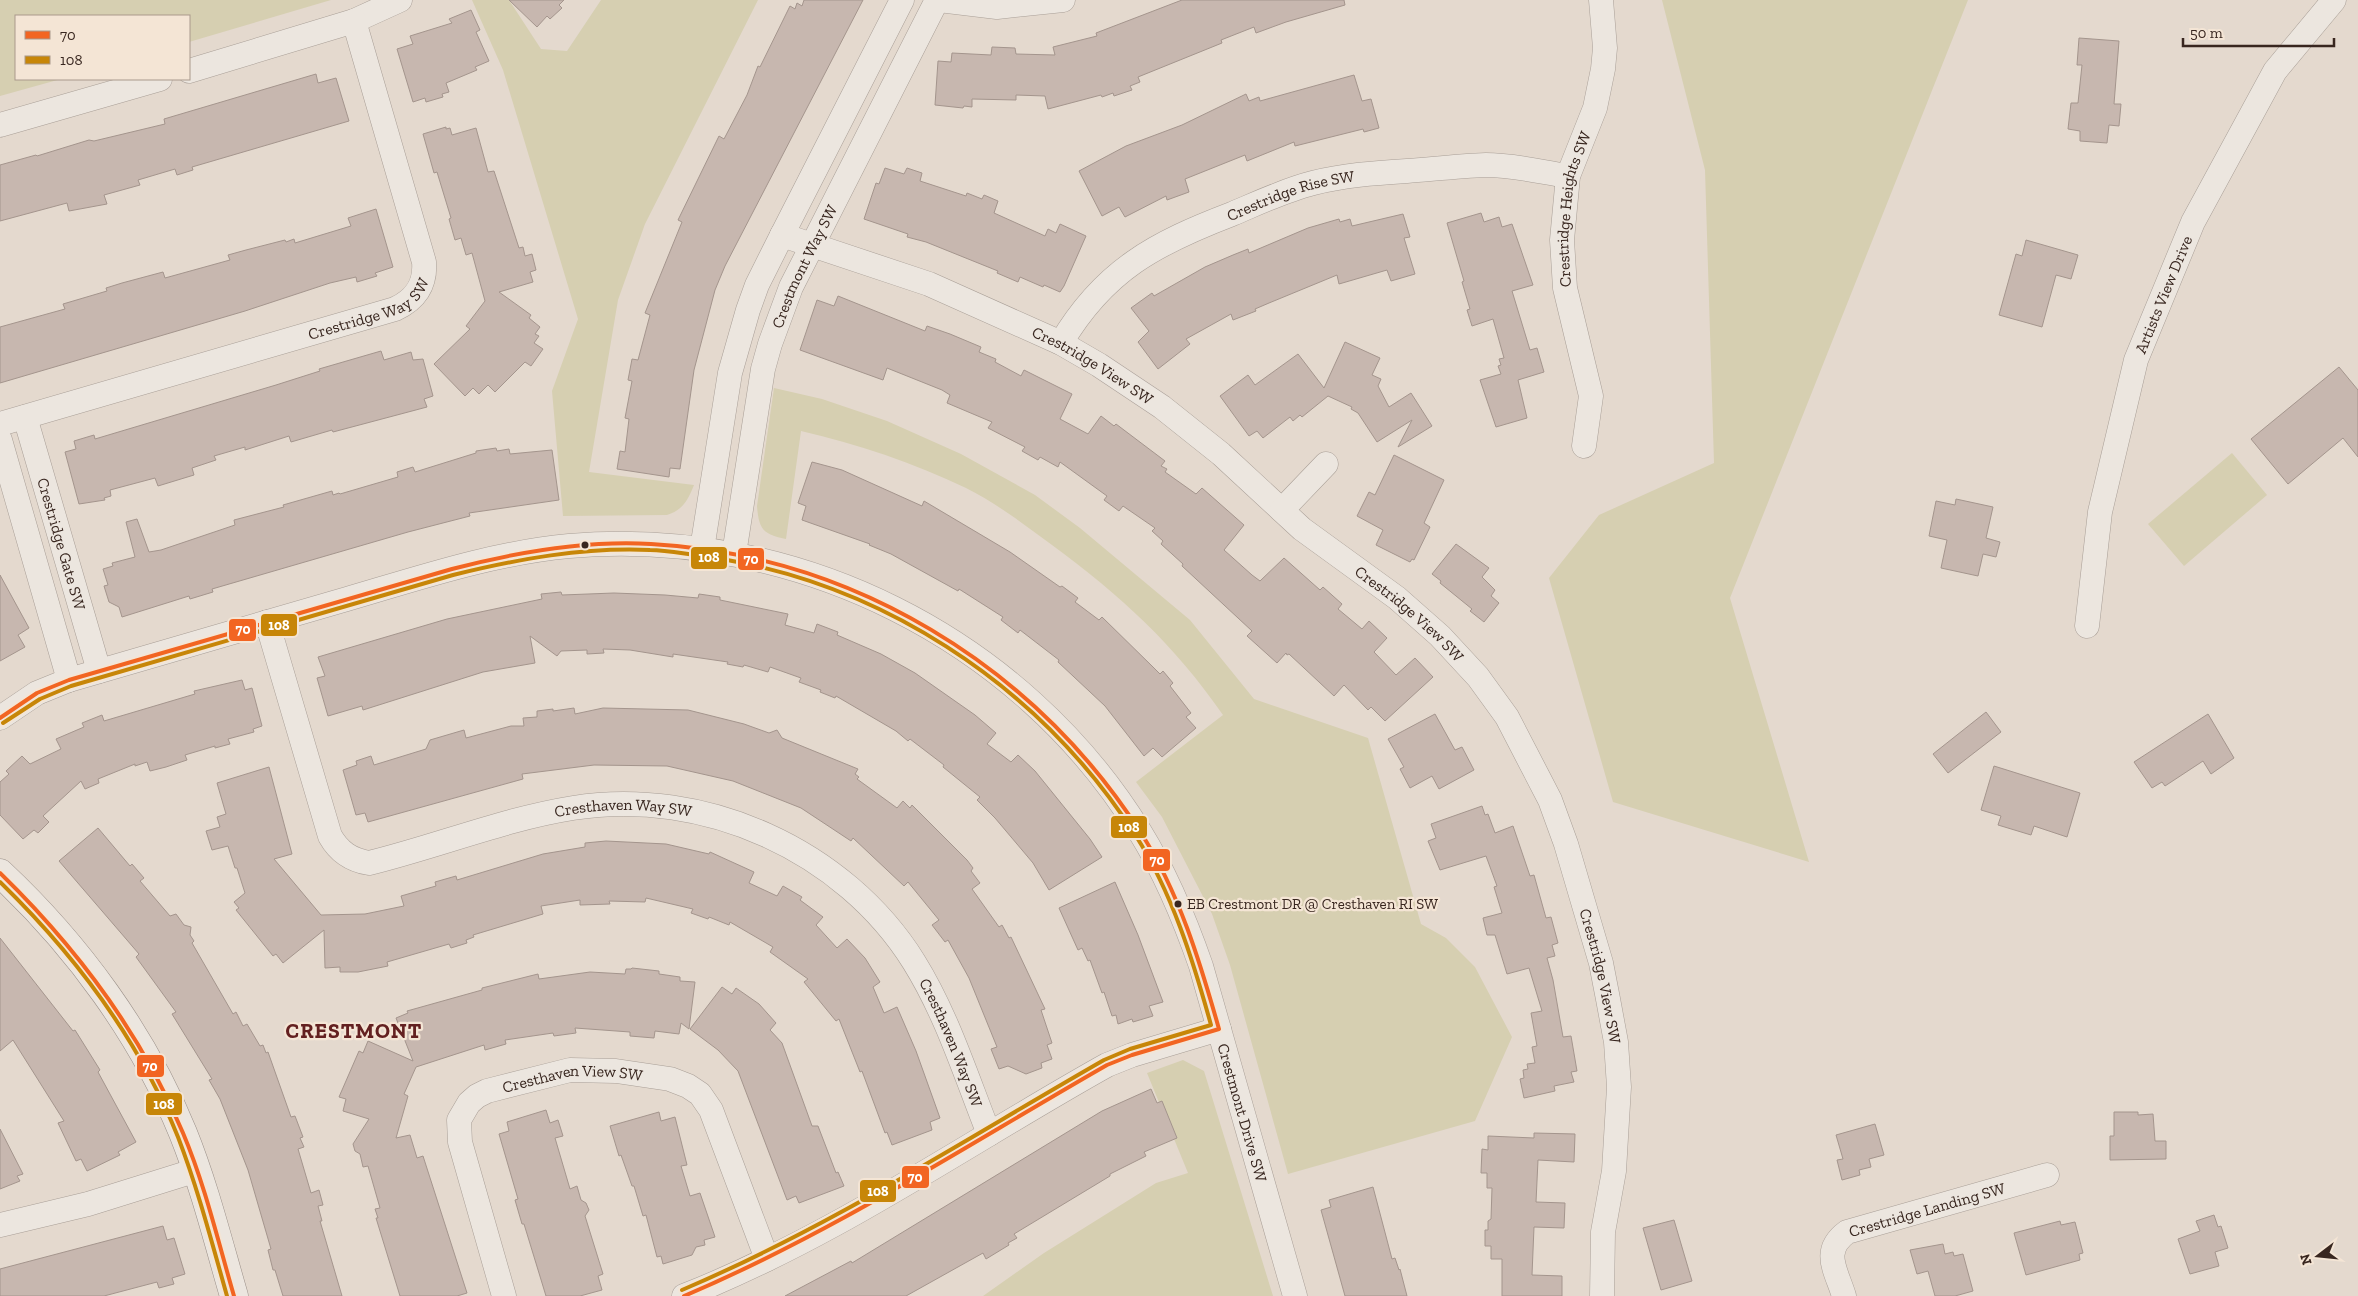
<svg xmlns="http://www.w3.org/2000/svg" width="2358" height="1296" viewBox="0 0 2358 1296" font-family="'Zilla Slab',serif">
<rect width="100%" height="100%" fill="#e4d9ce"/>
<g fill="#d6cfb1">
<polygon points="0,0 331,0 189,42 189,16 16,16 16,79 61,79 0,96"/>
<path d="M472 0H509L541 49 567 51 601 0H758L645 224 618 300 589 472 694 485C688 500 683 510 667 515L563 516 552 391 578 319 503 70Z"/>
<polygon points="1662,0 1968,0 1730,598 1809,862 1613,802 1549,578 1599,515 1714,463 1705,170"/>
<path d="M774 388 822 399 887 421 961 454 1035 495 1080 528 1190 620 1254 699 1368 738 1421 924 1446 938 1475 967 1512 1037 1475 1121 1288 1174 1230 965 1212 914 1162 817 1136 782 1223 715C1174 644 1121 596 1052 545 1025 525 996 503 966 488 914 463 858 444 801 431L786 539C763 534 759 530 757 506Z"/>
<polygon points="2232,453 2267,495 2184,566 2148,524"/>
<polygon points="1183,1060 1204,1071 1273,1296 983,1296 1044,1253 1156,1183 1188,1173 1147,1073"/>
</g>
<g fill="#c7b7af" stroke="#a4958d">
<polygon points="509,0 564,0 559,5 562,8 550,19 547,16 537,27"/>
<polygon points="804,0 863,0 725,266 715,290 694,370 680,469 670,468 669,477 617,469 620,451 625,452 629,419 625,418 632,381 628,380 632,359 638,360 650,315 645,313 682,222 678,220 719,136 724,139 747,95 758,66 760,67 790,6 795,9 797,3 802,6"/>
<polygon points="1182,0 1344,0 1345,5 1286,22 1256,33 1254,27 1221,40 1222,43 1138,77 1140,82 1130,86 1132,90 1114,96 1113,93 1102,97 1101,95 1048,109 1045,96 1016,95 1016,100 972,99 972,107 964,106 963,108 935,105 938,61 951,62 952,53 991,55 992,47 1015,48 1016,54 1055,55 1053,47 1097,36 1096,33"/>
<polygon points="471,10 480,30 476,32 489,61 475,67 477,70 446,83 449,92 442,94 443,97 426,102 425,98 413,102 397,49 413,44 410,36 452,23 449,19"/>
<polygon points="2079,38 2119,41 2114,104 2121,104 2119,126 2109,125 2107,143 2080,141 2080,131 2068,129 2071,103 2078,103 2082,65 2077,65"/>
<polygon points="316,74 318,83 336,78 349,121 192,167 193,170 177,175 175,169 138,180 140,185 104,195 107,204 69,211 67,203 0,221 0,165 36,155 37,156 89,140 94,141 165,124 164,119"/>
<polygon points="1354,75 1362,101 1371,99 1379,128 1364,132 1363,129 1295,146 1294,142 1247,161 1245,155 1185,179 1189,192 1167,200 1166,196 1125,217 1119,207 1102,216 1079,171 1126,146 1182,125 1246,94 1249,101 1259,97 1260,101"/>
<polygon points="446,127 446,129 450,128 452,135 476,128 488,172 494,171 519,248 523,247 525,256 532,254 536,270 530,272 533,282 499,292 531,315 529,318 540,327 535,334 539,336 534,343 543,349 531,366 525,362 495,392 488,385 479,394 473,388 465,396 434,364 470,329 466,326 485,301 472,253 466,255 461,238 455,240 449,219 451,218 437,172 434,173 423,134"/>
<polygon points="885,168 904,174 907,168 922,173 920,181 966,196 967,193 982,199 984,195 998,201 994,213 1045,236 1048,229 1056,233 1060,224 1086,236 1064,286 1060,292 1044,285 1043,287 1020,277 1018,282 997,273 998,271 926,242 907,237 908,234 864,219 876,183 879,184"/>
<polygon points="376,209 393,267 375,273 377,276 357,282 356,277 330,283 245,311 0,383 0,327 65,309 63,304 107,291 106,288 122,283 163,272 165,278 230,260 228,255 246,250 285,240 286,242 294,239 295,243 351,226 348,218"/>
<polygon points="1481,213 1484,222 1499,217 1502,227 1512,224 1533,285 1512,291 1530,350 1537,348 1544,372 1518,380 1527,418 1496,427 1480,380 1501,374 1498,366 1501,365 1499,359 1504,358 1493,319 1472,326 1467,310 1470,309 1462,282 1464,281 1447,223"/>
<polygon points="1403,214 1410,237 1404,238 1415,274 1391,281 1387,270 1339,284 1337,275 1269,303 1255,309 1256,311 1233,320 1231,314 1186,339 1190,344 1158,369 1138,342 1149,331 1131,308 1152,293 1154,296 1205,267 1233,255 1248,249 1249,253 1308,228 1339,219 1340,222 1350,219 1352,226"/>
<polygon points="2026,240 2078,255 2071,279 2056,275 2042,327 1999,315 2016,254 2022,256"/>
<polygon points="838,296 925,331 927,326 950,334 981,347 979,352 996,359 995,362 1021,376 1024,370 1072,394 1060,419 1088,434 1101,416 1114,426 1116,424 1165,461 1161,466 1167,469 1165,472 1196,494 1202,488 1244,525 1224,550 1252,575 1260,581 1284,558 1320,590 1323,587 1342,604 1338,609 1362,629 1369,621 1387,638 1374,652 1396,675 1415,658 1433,677 1385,721 1371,707 1368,710 1344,685 1334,696 1289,654 1287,655 1286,653 1277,663 1247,636 1252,631 1182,566 1183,564 1161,544 1163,541 1152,531 1155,528 1123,506 1119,511 1104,500 1107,496 1060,462 1058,467 1040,457 1038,460 1022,451 1025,447 988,428 992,422 947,403 950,395 942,390 887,368 883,380 800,350 817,300 834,306"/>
<polygon points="1345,342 1380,358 1372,375 1381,379 1378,386 1389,407 1411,393 1432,426 1398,447 1412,420 1377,442 1358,413 1351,409 1352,407 1328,396 1302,417 1300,415 1293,421 1290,417 1263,438 1257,431 1249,436 1220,396 1248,375 1255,385 1298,354 1324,388"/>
<polygon points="381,351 384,360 411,352 413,360 423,359 433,396 424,399 427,407 333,432 332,430 291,442 289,436 245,450 245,447 214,456 216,460 192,468 194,475 158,486 155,478 110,490 111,496 104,498 105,500 79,504 65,452 76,449 74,441 94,435 95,439 276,385 320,371 319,369"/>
<polygon points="2339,367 2358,390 2358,457 2343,438 2288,484 2251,439"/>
<polygon points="496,448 497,451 509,449 510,454 552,450 559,500 469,513 470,516 408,532 212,589 213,592 190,599 189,596 122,617 119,607 109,602 104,586 108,585 103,569 113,566 112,563 135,557 126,522 137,519 149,552 161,550 235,525 234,520 284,507 283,505 332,491 333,495 339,493 340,494 398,477 397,472 413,467 415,472 476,453 476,451"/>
<polygon points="1394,455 1444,480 1424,523 1430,527 1414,560 1412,559 1410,562 1376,545 1383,530 1357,516 1369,492 1375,495"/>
<polygon points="812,462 842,470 922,506 924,501 1010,552 1060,587 1062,586 1078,598 1075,602 1099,620 1102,617 1153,667 1160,674 1163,671 1173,683 1170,686 1191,713 1186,717 1196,728 1162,757 1153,748 1144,756 1105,706 1058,662 1059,660 1020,630 1018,633 1001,620 1003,617 959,589 958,591 891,554 869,545 870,544 802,520 806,506 798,503"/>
<polygon points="1956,499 1993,507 1986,538 2000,542 1996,557 1983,554 1978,576 1941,568 1947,540 1929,536 1936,501 1955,505"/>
<polygon points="1456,544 1489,568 1482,577 1495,590 1491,596 1499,603 1484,622 1470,611 1472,609 1440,583 1441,581 1432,574"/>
<polygon points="0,575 29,628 18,635 25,647 0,661"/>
<polygon points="561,592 562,595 614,593 665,595 698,598 699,594 720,597 720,600 788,614 785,625 814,633 817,624 838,632 837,635 881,654 915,673 975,715 996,733 987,744 1011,762 1018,755 1035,771 1090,839 1102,857 1049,890 1033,863 995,818 977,800 980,797 943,767 944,765 910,739 908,741 896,731 836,696 835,698 820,692 821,690 799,682 801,678 770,667 768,672 744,665 743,667 727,664 728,662 673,654 673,657 630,650 603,649 604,653 587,654 587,650 561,651 557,656 530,636 535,663 483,672 363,710 362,706 328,716 317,678 325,676 318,657 447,619 542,599 541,594"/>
<polygon points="242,680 245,690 252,688 262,726 253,729 254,732 228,739 230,744 215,748 215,746 185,755 187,760 166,767 150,771 147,762 135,766 135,764 98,779 99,783 85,789 81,781 43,816 49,822 38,833 34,830 23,839 0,815 0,782 9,774 6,771 22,756 30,764 61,749 56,739 84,727 82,723 102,715 104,721 195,694 194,691"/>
<polygon points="574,708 575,714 603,708 688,710 744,724 769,733 777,730 782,738 858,769 855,774 859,777 857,779 897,808 903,801 910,808 912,805 967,860 973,868 971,871 980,883 972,889 999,927 1002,925 1009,938 1011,937 1045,1009 1041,1010 1052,1043 1047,1045 1052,1059 1041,1063 1042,1068 1026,1074 1008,1066 999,1069 991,1049 997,1047 969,978 948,940 945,942 932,925 939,920 908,882 904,886 853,838 851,841 801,808 733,781 667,766 594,765 522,774 523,779 368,822 365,813 356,815 343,770 357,765 356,761 371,756 374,765 426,749 430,740 464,730 466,738 511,726 524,726 523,718 537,717 537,711 553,709 553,711"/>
<polygon points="1986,712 2001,732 1948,773 1933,754"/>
<polygon points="1435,714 1455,750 1462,747 1474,770 1439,789 1432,776 1410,788 1400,769 1404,767 1388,739"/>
<polygon points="2208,714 2234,758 2211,774 2203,761 2165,786 2162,782 2152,788 2134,762"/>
<polygon points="1994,766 2080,793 2067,837 2034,826 2031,835 1998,825 2001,816 1981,810"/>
<polygon points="269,767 292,854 274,859 321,915 365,914 404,906 401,896 436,886 435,882 456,876 457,880 543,854 585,847 585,843 606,841 666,844 709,854 710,852 754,872 749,883 777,896 783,886 802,897 800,900 823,917 816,925 837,948 847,939 865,958 880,982 873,987 884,1013 897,1007 916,1051 940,1118 930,1122 932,1130 892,1145 887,1132 885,1133 862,1071 860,1072 839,1019 836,1021 804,982 808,979 770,952 773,947 730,922 729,925 709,917 708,919 691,913 693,909 646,898 645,902 609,901 610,904 580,905 580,900 541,906 543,914 473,935 474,937 466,940 467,943 451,948 449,944 387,962 388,966 358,972 340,972 340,967 325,968 324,930 283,963 276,954 273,956 236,910 239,908 234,902 245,893 237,868 235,868 228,846 212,850 206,831 220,827 217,817 226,814 217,783"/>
<polygon points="1482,806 1485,815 1488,814 1495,833 1513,826 1530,876 1534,875 1546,918 1551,917 1558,943 1552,945 1555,956 1547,958 1553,980 1563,1037 1571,1036 1577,1071 1571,1072 1574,1082 1554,1086 1555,1091 1524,1098 1520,1079 1524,1078 1523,1070 1528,1069 1527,1064 1535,1063 1532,1047 1537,1046 1531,1013 1542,1011 1529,968 1507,974 1495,935 1487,935 1483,918 1502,913 1494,887 1497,886 1486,856 1440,870 1428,841 1436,838 1431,824"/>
<polygon points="98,828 130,866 132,864 144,878 140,881 170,916 176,914 184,925 191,927 190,935 194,941 192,943 233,1014 236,1012 243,1026 247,1024 260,1046 263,1045 266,1053 268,1052 291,1117 295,1116 303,1137 300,1138 304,1147 298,1149 311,1193 319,1190 323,1205 318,1206 322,1221 320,1221 342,1296 283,1296 275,1270 273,1270 268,1250 271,1249 248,1170 220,1099 209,1080 212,1079 172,1014 176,1012 136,957 139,954 59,861"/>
<polygon points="1115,882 1138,935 1163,1002 1149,1006 1153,1016 1133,1022 1132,1019 1118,1024 1116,1015 1112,1016 1104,992 1102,993 1090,960 1088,961 1082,948 1078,950 1059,908"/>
<polygon points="0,938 73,1031 75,1030 100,1070 98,1072 136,1142 118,1152 120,1155 87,1171 81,1159 76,1161 58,1123 64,1121 13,1040 0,1051"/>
<polygon points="632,968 659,971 659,974 680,977 680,981 695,982 689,1029 681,1023 679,1034 655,1031 654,1038 630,1036 630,1032 575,1028 576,1033 554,1036 553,1033 505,1040 506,1044 485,1050 484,1045 416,1067 404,1094 408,1096 396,1138 410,1135 417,1158 423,1156 467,1293 457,1296 400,1296 376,1218 378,1218 375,1209 380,1208 368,1166 363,1167 360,1154 355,1151 353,1144 369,1119 343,1111 346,1099 339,1097 359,1051 363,1053 368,1041 413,1061 396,1018 408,1013 407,1011 482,990 482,988 538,974 539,979 590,972 625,974 626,969 631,969"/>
<polygon points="722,987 732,994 736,988 759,1004 776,1023 770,1030 782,1043 812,1126 818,1126 836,1173 838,1172 844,1186 799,1203 796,1196 787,1200 738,1071 718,1050 690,1029"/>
<polygon points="1151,1089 1157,1103 1162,1101 1177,1138 1144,1152 1146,1156 1110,1174 1110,1176 1014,1234 1017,1238 1008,1243 1009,1245 986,1259 983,1253 906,1296 785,1296 851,1261 852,1263 1102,1111"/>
<polygon points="546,1110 550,1123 558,1120 563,1136 555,1138 570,1189 577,1186 581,1200 586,1203 589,1210 585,1216 603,1274 598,1276 602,1290 580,1296 546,1296 524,1224 522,1224 515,1200 518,1199 499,1134 509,1131 507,1122"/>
<polygon points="659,1112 661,1121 675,1117 687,1165 681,1166 690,1196 700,1193 715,1237 704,1240 705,1245 696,1247 692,1255 663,1264 661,1256 657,1257 646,1215 643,1216 634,1186 632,1186 621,1155 619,1156 610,1126"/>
<polygon points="2114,1112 2138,1112 2138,1115 2153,1114 2155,1141 2166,1141 2166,1159 2110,1160 2110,1136 2114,1136"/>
<polygon points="1875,1124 1884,1155 1869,1159 1871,1167 1859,1170 1860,1175 1842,1180 1837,1160 1843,1159 1836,1135"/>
<polygon points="0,1129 23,1174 17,1176 20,1181 0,1189"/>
<polygon points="1534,1133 1575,1134 1574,1162 1538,1160 1536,1202 1565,1203 1564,1228 1534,1227 1532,1275 1562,1276 1562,1296 1502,1296 1502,1259 1491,1259 1491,1246 1485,1246 1485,1230 1488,1230 1488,1221 1491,1219 1492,1188 1487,1188 1487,1173 1481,1173 1482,1149 1488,1150 1488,1136 1534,1138"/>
<polygon points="1373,1187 1392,1259 1395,1258 1399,1270 1400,1269 1407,1296 1345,1296 1321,1210 1331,1207 1329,1200"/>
<polygon points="2214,1215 2218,1227 2221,1226 2228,1248 2215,1252 2219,1266 2190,1274 2178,1239 2200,1231 2196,1221"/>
<polygon points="1674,1220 1692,1281 1661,1290 1643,1228"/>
<polygon points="2060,1221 2061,1225 2075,1222 2083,1253 2079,1254 2080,1260 2026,1275 2014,1233"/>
<polygon points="163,1226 167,1240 174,1238 185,1274 172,1278 174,1284 159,1288 157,1282 104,1296 0,1296 0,1269"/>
<polygon points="1943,1244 1945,1254 1953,1252 1954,1256 1963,1254 1973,1291 1955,1296 1935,1296 1928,1271 1917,1274 1910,1250"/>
</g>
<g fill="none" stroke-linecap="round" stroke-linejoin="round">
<defs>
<g id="street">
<polyline points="939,0 997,7 1063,0"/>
<polyline points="354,21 400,0"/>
<polyline points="0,125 160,79"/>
<path id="s1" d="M782 235 929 284 1061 343 1099 365 1162 407 1221 454 1302 529 1397 598 1440 636 1478 677 1507 717 1550 800 1566 844 1601 963 1608 999 1616 1042 1619 1087 1614 1171 1603 1232 1602 1296"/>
<path id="s2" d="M1061 343C1104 270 1156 243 1232 214 1258 203 1285 190 1313 183 1344 175 1375 173 1407 171 1433 169 1460 166 1486 165 1514 165 1541 172 1568 176"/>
<path id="s3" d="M25 417 99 671"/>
<path id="s4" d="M0 424 395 309C415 300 426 285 424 262L354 21 189 71"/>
<polyline points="0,440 69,680"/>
<path id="s5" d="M1584 446 1591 396 1565 288 1562 240 1568 176 1595 108 1603 69 1605 48 1601 0"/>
<polyline points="1282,510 1326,464"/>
<polyline points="702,549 730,373 748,310 757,285 782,235 902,0"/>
<path id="s6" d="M734 554 763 369 770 344 791 287 937 0"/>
<path id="s7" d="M267 622 330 836C339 852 351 860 369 863 438 846 504 819 573 808 704 787 844 850 914 962 947 1015 966 1076 989 1134"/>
<path id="s8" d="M2087 626 2100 512 2136 360 2193 222 2275 71 2334 0"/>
<path id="s9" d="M0 718 37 693 69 680C162 653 254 626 347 599 419 578 493 553 569 546 795 526 1021 638 1140 832 1166 874 1185 920 1201 966L1295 1296"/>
<polyline points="0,1225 88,1204 197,1170"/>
<path id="s10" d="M504 1296 460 1142 459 1120 469 1103 477 1096 487 1091 570 1070 616 1071 670 1079 688 1086 700 1094 711 1110 767 1259"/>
<path d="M684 1296C834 1237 967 1143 1107 1065L1132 1055 1219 1029"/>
<path id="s11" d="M1844 1296C1836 1270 1821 1251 1847 1232L2047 1175"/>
</g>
<path id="secondary" d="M0 873C77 945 143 1035 183 1133 204 1185 218 1241 234 1296"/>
</defs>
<use href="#street" stroke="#a99f97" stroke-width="25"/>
<use href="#secondary" stroke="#998e87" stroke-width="29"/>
<use href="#street" stroke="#ece6df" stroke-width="24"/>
<use href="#secondary" stroke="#ece6df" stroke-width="28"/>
<defs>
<g id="bus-1">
<path d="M0 718 37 693 69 680 452 569C517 552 584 540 651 544 852 555 1033 665 1141 833 1179 892 1200 962 1219 1029L1132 1055 1107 1065C967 1145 833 1233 684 1296"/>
<path d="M0 873C77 948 141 1033 183 1133 205 1185 218 1241 234 1296"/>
</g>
<g id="bus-2">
<path d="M3 723 40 699 71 686 453 575C518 559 583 547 650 550 665 550 680 553 694 555 875 577 1038 683 1136 836 1172 893 1193 960 1211 1025L1130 1049 1104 1060C964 1140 830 1227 682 1290"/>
<path d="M0 882C75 955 139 1040 178 1137 198 1189 212 1243 227 1296"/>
</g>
</defs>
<use href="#bus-1" stroke="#f4e5d5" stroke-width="8"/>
<use href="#bus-2" stroke="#f4e5d5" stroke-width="8"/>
<use href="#bus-1" stroke="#f26522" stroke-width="4"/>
<use href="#bus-2" stroke="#c78608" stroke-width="4"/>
</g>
<g fill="#38261f" stroke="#f4e5d5" stroke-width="2">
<circle cx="585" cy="545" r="4.5"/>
<circle cx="1178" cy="904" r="4.5"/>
</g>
<g text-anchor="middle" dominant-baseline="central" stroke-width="4.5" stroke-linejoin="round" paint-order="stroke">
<g font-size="15" fill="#38261f" stroke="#f4e5d5" text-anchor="start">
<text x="1187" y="904">EB Crestmont DR @ Cresthaven RI SW</text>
</g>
<g font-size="16" fill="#38261f" stroke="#f4e5d5">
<text stroke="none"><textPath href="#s2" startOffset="281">Crestridge Rise SW</textPath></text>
<text stroke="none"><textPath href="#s5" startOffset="242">Crestridge Heights SW</textPath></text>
<text stroke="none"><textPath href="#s6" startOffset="298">Crestmont Way SW</textPath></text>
<text stroke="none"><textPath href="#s8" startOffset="342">Artists View Drive</textPath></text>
<text stroke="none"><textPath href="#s4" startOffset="388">Crestridge Way SW</textPath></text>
<text stroke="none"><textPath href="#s1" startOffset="338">Crestridge View SW</textPath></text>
<text stroke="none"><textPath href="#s3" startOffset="132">Crestridge Gate SW</textPath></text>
<text stroke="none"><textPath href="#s1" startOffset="742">Crestridge View SW</textPath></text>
<text stroke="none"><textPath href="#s7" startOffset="534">Cresthaven Way SW</textPath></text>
<text stroke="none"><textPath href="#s1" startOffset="1162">Crestridge View SW</textPath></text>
<text stroke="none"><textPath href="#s7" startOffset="968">Cresthaven Way SW</textPath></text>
<text stroke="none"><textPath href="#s10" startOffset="311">Cresthaven View SW</textPath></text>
<text stroke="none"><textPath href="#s9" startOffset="1569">Crestmont Drive SW</textPath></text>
<text stroke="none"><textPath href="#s11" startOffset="154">Crestridge Landing SW</textPath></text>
</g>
<g font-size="21" font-weight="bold" letter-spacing="1" fill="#632020" stroke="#f4e5d5">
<text x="354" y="1030">CRESTMONT</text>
</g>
</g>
<g stroke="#f4e5d5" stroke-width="2">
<rect x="690" y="546" width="38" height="24" rx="5" fill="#c78608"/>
<rect x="737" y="547" width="28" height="24" rx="5" fill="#f26522"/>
<rect x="260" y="613" width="38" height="24" rx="5" fill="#c78608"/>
<rect x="228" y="618" width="29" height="24" rx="5" fill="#f26522"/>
<rect x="1110" y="815" width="38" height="24" rx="5" fill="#c78608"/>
<rect x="1142" y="848" width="29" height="24" rx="5" fill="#f26522"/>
<rect x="136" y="1054" width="29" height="24" rx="5" fill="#f26522"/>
<rect x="145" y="1092" width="38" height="24" rx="5" fill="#c78608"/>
<rect x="901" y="1165" width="29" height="24" rx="5" fill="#f26522"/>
<rect x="859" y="1179" width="38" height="24" rx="5" fill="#c78608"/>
</g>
<g font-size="14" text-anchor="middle" font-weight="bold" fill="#fff">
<text x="709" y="562">108</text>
<text x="751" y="564">70</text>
<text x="279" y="630">108</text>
<text x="243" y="634">70</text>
<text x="1129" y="832">108</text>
<text x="1157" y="865">70</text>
<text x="150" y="1071">70</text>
<text x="164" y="1109">108</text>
<text x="915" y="1182">70</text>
<text x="878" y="1196">108</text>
</g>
<rect x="15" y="15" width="175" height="65" fill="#f4e5d5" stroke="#a9998c"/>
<rect x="25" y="31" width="25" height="8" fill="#f26522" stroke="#a9998c"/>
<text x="60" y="40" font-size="15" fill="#38261f">70</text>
<rect x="25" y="56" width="25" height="8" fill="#c78608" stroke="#a9998c"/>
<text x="60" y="65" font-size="15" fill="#38261f">108</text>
<g transform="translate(2318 1256) rotate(254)" stroke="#f4e5d5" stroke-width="4" paint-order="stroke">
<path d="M0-4L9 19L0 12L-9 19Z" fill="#38261f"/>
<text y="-8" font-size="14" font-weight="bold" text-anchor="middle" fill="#38261f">N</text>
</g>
<path d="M2183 38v8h151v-8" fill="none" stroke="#38261f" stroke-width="2.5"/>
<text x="2190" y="38" font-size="15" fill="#38261f" stroke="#f4e5d5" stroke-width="4" paint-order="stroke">50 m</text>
</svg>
